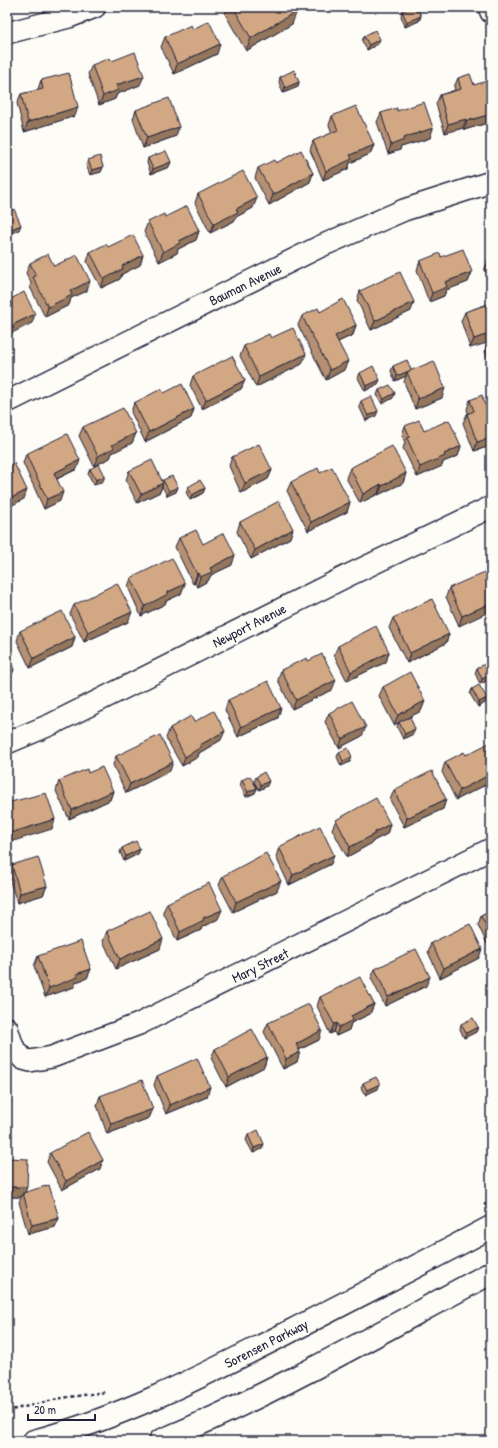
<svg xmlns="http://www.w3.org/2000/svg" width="498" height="1448" viewBox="0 0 498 1448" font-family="'Patrick Hand',sans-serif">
<rect width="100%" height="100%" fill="#fdfcf7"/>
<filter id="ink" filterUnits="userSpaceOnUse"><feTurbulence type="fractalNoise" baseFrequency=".025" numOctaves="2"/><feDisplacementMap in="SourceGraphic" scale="8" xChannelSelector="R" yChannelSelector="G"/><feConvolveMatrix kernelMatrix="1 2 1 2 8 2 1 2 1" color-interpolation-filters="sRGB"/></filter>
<g filter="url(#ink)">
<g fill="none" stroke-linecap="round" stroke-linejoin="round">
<defs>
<g id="minor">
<polyline points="489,7 491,12"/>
<polyline points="7,33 69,17 95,7"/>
<polyline points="7,402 319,247 404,210 491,182"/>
<polyline points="7,743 52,724 347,576 491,507"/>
<polyline points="7,1028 13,1047 23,1059 30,1061 52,1057 139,1024 491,849"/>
</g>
<g id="primary">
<path d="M34 1441C124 1417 206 1374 289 1332 356 1297 424 1263 491 1227"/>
<path d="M160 1441C274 1394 382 1331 491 1273"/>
</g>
</defs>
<use href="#minor" stroke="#22223b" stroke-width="24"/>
<use href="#primary" stroke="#22223b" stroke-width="25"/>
<g stroke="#22223b" stroke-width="2.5" stroke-dasharray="3 3" stroke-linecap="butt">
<polyline points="484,1205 491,1201"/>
<polyline points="7,1411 62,1398 106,1392"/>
</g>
<use href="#minor" stroke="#fdfcf7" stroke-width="21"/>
<use href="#primary" stroke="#fdfcf7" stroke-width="22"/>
</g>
<g fill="#b59072" stroke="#22223b">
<polygon points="227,7 295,7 292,24 246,51 225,14"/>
<polygon points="402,11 421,16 419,21 405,27 401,16"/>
<polygon points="364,36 378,44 367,50 362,41"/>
<polygon points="165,37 217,54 174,74 161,47"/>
<polygon points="112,61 140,85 117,94 115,99 99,105 88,74 92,65"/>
<polygon points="280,77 299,82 298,87 283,93 279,82"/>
<polygon points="458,78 474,85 491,95 491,122 464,130 463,128 445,133 436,104 440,95 455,90 454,87"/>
<polygon points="41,80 75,116 24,132 17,103 21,94 38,90 38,89"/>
<polygon points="136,110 176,136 143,148 133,119"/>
<polygon points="397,111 433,128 430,138 401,147 400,150 388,154 377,122 381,113"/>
<polygon points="332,116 374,145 370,154 350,163 348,169 323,180 310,150 313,141 332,133 329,125"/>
<polygon points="148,158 169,167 151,174 147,163"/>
<polygon points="88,160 103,167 101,172 90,175 86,165"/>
<polygon points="276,163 313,173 310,182 269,205 255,178 258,168"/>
<polygon points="198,194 253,208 236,217 234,221 210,233 195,203"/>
<polygon points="165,217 199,231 196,240 178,249 177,253 159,262 144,232 148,222"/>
<polygon points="90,252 143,255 140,265 122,274 120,279 101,288 87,262"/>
<polygon points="491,253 491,274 484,271"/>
<polygon points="441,257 472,272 468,282 446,290 444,296 429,302 417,270 420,261"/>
<polygon points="30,263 54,266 87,291 71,298 69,305 45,317 30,287 31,283 26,273"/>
<polygon points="360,291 411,311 371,330 357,300"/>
<polygon points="491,303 470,348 461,321 465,312"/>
<polygon points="320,312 356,325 353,335 338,342 344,370 326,380 298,325 302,316"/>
<polygon points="491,345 491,364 490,365 485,351 486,346"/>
<polygon points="244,346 302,364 256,387 240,356"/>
<polygon points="393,366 411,370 411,371 442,398 415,409 404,382 406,376 395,381 391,371"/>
<polygon points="360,373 378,384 365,391 358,378"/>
<polygon points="193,376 245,380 241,389 202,409 190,385"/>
<polygon points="379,390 393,398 382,404 377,395"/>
<polygon points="164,393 194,409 191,418 145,442 131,412 134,403"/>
<polygon points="470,400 485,405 491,403 491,446 474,451 463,423 467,414 468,413 467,409"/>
<polygon points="361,401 376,416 366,421 359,406"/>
<polygon points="405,426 424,431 461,446 458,456 443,462 442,466 417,477 403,448 405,443 402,435"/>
<polygon points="83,427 136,433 132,443 112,453 110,458 94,466 79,436"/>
<polygon points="26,454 77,469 57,479 60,501 44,509 23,463"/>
<polygon points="232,457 272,470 268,479 241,493 229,466"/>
<polygon points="350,468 406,473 403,483 378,495 378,494 360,503 346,478"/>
<polygon points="90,469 103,481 94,485 88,474"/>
<polygon points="129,471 163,481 163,480 178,487 176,492 167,496 162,486 160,492 137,503 126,480"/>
<polygon points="291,482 350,502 347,512 308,531 287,491"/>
<polygon points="188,487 205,488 203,493 190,500 186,492"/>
<polygon points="240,522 290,538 251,559 237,532"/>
<polygon points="179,538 203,544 232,565 211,575 208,581 197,587 195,583 193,584 175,547"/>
<polygon points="491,574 459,626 446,597 449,588"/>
<polygon points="131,578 181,594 166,601 165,604 141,616 128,587"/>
<polygon points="74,605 128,622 84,642 70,614"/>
<polygon points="393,618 449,634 446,643 407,663 389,628"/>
<polygon points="20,631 75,637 72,647 30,668 17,641"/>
<polygon points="338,646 389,652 386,662 347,681 334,655"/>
<polygon points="308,661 332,690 292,709 278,680 281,670"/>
<polygon points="477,668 491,679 480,684 475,673"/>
<polygon points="383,687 425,701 421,711 394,725 379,696"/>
<polygon points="472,689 487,698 485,703 478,707 470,694"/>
<polygon points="228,700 278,718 238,737 225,710"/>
<polygon points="329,713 362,736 339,748 325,722"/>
<polygon points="194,722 221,740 199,753 198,757 182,766 166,738 170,728"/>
<polygon points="399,722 415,729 413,734 403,739 397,727"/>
<polygon points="491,748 491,782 456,800 442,772 445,762 466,755"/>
<polygon points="339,752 350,762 341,766 337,757"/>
<polygon points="116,756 170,771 126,793 113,765"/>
<polygon points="88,773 113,791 110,800 69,819 56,791 59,781"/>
<polygon points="256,777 267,786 259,790 254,782"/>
<polygon points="242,780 257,788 255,793 246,797 240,785"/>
<polygon points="394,790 446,799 443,809 404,827 390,800"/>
<polygon points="336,820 390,824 387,834 373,841 372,843 347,857 332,829"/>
<polygon points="279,847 331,864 289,885 276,857"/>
<polygon points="122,848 140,849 138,854 124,861 120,852"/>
<polygon points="12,865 47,886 43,895 17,903 8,875"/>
<polygon points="223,876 277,891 233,912 219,885"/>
<polygon points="167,903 218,919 202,927 201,930 177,941 163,912"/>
<polygon points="491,911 491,952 478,925 481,916"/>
<polygon points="107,931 160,949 116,969 103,941"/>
<polygon points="431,943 479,958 440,978 428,952"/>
<polygon points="38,956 91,969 87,978 76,982 74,987 45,997 34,966"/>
<polygon points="375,969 426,986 385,1006 371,978"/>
<polygon points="320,997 374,1004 370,1014 351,1023 349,1030 336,1036 334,1032 330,1034 317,1006"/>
<polygon points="268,1023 319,1040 299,1050 297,1062 283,1069 264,1032"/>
<polygon points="461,1024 478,1027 476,1032 464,1038 460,1029"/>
<polygon points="215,1049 267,1057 264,1067 226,1087 211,1058"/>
<polygon points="157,1076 207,1097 166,1114 154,1085"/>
<polygon points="363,1083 378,1089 365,1095 361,1088"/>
<polygon points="100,1096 153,1109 149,1118 107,1134 97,1105"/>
<polygon points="248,1135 262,1149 253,1153 246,1140"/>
<polygon points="50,1153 100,1169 62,1190 47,1162"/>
<polygon points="7,1155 8,1158 25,1192 59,1218 55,1227 28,1234 19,1202 21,1197 7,1197"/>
</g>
<g fill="#93765c" stroke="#22223b">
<polygon points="297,11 292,24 246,51 251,38"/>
<polygon points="421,16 419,21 405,27 407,22"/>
<polygon points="380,39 378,44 367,50 369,45"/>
<polygon points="220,44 217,54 174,74 177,64"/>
<polygon points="144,76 140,85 117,94 115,99 99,105 103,96 116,85"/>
<polygon points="299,82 298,87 283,93 285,88"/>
<polygon points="78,107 75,116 24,132 28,122"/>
<polygon points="491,114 491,122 464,130 467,121"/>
<polygon points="10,119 7,127 7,120"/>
<polygon points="466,119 463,128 445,133 448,124"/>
<polygon points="179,127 176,136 143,148 147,138"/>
<polygon points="433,128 430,138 401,147 400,150 388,154 391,145 403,138"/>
<polygon points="374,145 370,154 350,163 348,169 323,180 326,171 350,155"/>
<polygon points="171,162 169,167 151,174 153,169"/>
<polygon points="103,167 101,172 90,175 92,170"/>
<polygon points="313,173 310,182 269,205 273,195"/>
<polygon points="257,198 253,208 236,217 234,221 210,233 214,224 236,209"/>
<polygon points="21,225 19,230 7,235 7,231"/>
<polygon points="199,231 196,240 178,249 177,253 159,262 163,252 179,241"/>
<polygon points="143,255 140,265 122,274 120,279 101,288 104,279 122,266"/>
<polygon points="472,272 468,282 446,290 444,296 429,302 432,293 445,282"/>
<polygon points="90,281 87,291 71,298 69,305 45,317 48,307 70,291"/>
<polygon points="414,302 411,311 371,330 375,321"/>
<polygon points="35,314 32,323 12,333 10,338 7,339 7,331 12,325"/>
<polygon points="356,325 353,335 331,345 335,336"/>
<polygon points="491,333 491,342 470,348 474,339"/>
<polygon points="306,354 302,364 256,387 259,377"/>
<polygon points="348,361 344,370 326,380 330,370"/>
<polygon points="411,370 409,375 407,372 406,376 395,381 397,376"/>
<polygon points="245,380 241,389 202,409 206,400"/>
<polygon points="380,380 378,384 365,391 366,386"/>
<polygon points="445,388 442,398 415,409 418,399"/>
<polygon points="395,393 393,398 382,404 384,399"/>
<polygon points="194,409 191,418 145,442 149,432"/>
<polygon points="378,411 376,416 366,421 368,416"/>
<polygon points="136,433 132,443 112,453 110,458 94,466 98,456 112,445"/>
<polygon points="491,438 491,446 474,451 477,442"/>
<polygon points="461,446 458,456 443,462 442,466 417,477 420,467 444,454"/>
<polygon points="80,460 77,469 50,482 54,473"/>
<polygon points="272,470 268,479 241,493 245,483"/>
<polygon points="406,473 403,483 378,495 382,486"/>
<polygon points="105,476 103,481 94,485 96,480"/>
<polygon points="163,483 160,492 137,503 141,494"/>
<polygon points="381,484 378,494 360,503 363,494"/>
<polygon points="178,487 176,492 167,496 169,491"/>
<polygon points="205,488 203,493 190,500 192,495"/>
<polygon points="27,490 24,499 7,508 7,500"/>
<polygon points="63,492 60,501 44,509 47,499"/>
<polygon points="350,502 347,512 308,531 311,522"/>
<polygon points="293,529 290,538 251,559 255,550"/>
<polygon points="235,555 232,565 211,575 208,581 197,587 200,577 210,568"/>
<polygon points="198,573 195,583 193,584 197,574"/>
<polygon points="185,584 181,594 166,601 165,604 141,616 145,606 168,592"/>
<polygon points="491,603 491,611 459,626 462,616"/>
<polygon points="132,612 128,622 84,642 88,632"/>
<polygon points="449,634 446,643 407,663 410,653"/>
<polygon points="75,637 72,647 30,668 34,658"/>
<polygon points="389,652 386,662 347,681 351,672"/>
<polygon points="14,670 10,679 7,680 7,672"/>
<polygon points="491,675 491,679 480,684 482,679"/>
<polygon points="336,680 332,690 292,709 296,700"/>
<polygon points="487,698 485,703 478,707 479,702"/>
<polygon points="425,701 421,711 394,725 398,715"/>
<polygon points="281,708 278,718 238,737 241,727"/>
<polygon points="366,727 362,736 339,748 342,739"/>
<polygon points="415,729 413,734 403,739 405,734"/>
<polygon points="225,731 221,740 199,753 198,757 182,766 185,757 200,745"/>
<polygon points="352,757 350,762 341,766 343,761"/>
<polygon points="173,762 170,771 126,793 130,784"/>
<polygon points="491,774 491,782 456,800 460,790"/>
<polygon points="269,781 267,786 259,790 261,785"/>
<polygon points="257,788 255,793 246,797 248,792"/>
<polygon points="113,791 110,800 69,819 72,810"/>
<polygon points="446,799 443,809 404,827 407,818"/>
<polygon points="55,819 52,829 7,843 7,834"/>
<polygon points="390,824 387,834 373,841 372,843 347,857 350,847 375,832"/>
<polygon points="140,849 138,854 124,861 126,856"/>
<polygon points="334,855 331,864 289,885 293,875"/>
<polygon points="281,881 277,891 233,912 236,902"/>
<polygon points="47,886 43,895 17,903 20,893"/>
<polygon points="222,910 218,919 202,927 201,930 177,941 180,932 203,918"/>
<polygon points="163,939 160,949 116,969 120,959"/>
<polygon points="482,949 479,958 440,978 444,968"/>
<polygon points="91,969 87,978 76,982 74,987 45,997 49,988 76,974"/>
<polygon points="430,977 426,986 385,1006 388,997"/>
<polygon points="374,1004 370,1014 351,1023 349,1030 336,1036 339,1027 351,1016"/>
<polygon points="337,1023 334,1032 330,1034 334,1024"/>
<polygon points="478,1027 476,1032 464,1038 466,1033"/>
<polygon points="322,1030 319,1040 292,1053 296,1044"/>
<polygon points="300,1052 297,1062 283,1069 286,1059"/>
<polygon points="267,1057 264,1067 226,1087 229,1077"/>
<polygon points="380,1084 378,1089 365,1095 367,1090"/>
<polygon points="210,1087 207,1097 166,1114 170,1105"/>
<polygon points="153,1109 149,1118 107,1134 111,1124"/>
<polygon points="264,1144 262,1149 253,1153 254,1148"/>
<polygon points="103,1160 100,1169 62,1190 66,1181"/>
<polygon points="7,1187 27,1187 24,1196 23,1193 21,1197 7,1197"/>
<polygon points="59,1218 55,1227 28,1234 32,1225"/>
</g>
<g fill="#d2a884" stroke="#22223b">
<polygon points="233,7 295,7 297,11 251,38"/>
<polygon points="411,7 417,7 421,16 407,22 402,11"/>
<polygon points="209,21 220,44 177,64 165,37 191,25 193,29"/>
<polygon points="375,30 380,39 369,45 364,36"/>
<polygon points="135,52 144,76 116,85 118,90 103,96 92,65 110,58 112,61"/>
<polygon points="294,70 299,82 285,88 280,77"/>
<polygon points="69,73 78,107 28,122 21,94 43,89 41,80"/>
<polygon points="470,74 474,85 487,81 491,95 491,114 467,121 466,119 448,124 440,95 461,89 458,78"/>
<polygon points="169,98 179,127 147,138 136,110"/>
<polygon points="424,102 433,128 403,138 404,140 391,145 381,113 397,108 397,111"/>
<polygon points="7,103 10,119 7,120"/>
<polygon points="356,106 374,145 350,155 352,159 326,171 313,141 338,130 332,116"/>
<polygon points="301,150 313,173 273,195 258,168 274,160 276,163"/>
<polygon points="166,151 171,162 153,169 148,158"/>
<polygon points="100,156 103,167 92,170 88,160"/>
<polygon points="243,171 257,198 236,209 238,212 214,224 198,194"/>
<polygon points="187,206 199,231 179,241 180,243 163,252 148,222 164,214 165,217"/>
<polygon points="14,209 21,225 7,231 7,212"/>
<polygon points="133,235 143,255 122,266 123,269 104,279 90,252 106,244 108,247"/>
<polygon points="463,249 472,272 445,282 447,287 432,293 420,261 440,253 441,257"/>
<polygon points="491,253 491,263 487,262"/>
<polygon points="48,254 54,266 77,255 90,281 70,291 72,295 48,307 33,277 36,276 30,263"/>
<polygon points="400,272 414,302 375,321 360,291"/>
<polygon points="24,292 35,314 12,325 14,328 7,331 7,301"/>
<polygon points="343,299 356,325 335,336 348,361 330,370 302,316 318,308 320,312"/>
<polygon points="491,303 491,333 474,339 465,312"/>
<polygon points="293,328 306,354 259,377 244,346 269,334 271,338"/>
<polygon points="491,345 491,359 486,346"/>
<polygon points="232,356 245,380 206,400 193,376"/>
<polygon points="407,360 411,370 397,376 393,366"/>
<polygon points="434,361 445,388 418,399 407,372"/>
<polygon points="373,366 380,380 366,386 360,373"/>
<polygon points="182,384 194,409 149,432 134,403 161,389 164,393"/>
<polygon points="390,385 395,393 384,399 379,390"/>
<polygon points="482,395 485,405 491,403 491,438 477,442 467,414 474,411 470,400"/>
<polygon points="371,396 378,411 368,416 361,401"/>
<polygon points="123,408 136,433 112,445 114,448 98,456 83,427"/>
<polygon points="419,420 424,431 449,420 461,446 444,454 445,456 420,467 407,438 410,437 405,426"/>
<polygon points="67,434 80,460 54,473 63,492 47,499 26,454"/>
<polygon points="259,444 272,470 245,483 232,457"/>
<polygon points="392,446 406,473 382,486 381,484 363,494 350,468"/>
<polygon points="152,460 163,483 141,494 129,471"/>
<polygon points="14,463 27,490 7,500 7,467"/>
<polygon points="99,464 105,476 96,480 90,469"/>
<polygon points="332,467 350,502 311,522 291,482 318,468 320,473"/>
<polygon points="172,476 178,487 169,491 163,480"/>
<polygon points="200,480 205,488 192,495 188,487"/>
<polygon points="279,501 293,529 255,550 240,522"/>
<polygon points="196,530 203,544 224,533 235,555 210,568 212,572 200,577 198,573 197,574 179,538"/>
<polygon points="172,558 185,584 168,592 168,594 145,606 131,578"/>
<polygon points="489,570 491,574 491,603 462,616 449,588"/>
<polygon points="117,583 132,612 88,632 74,605"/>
<polygon points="432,599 449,634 410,653 393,618"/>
<polygon points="62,611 75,637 34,658 20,631"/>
<polygon points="376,626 389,652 351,672 338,646"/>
<polygon points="7,651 14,670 7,672"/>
<polygon points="322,654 336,680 296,700 281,670 307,658 308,661"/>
<polygon points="487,663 491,671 491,675 482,679 477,668"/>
<polygon points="410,672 425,701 398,715 383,687"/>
<polygon points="268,681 281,708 241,727 228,700"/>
<polygon points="479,685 487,698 479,702 472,689"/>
<polygon points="352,701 366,727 342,739 329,713"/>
<polygon points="214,711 225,731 200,745 201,747 185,757 170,728 191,716 194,722"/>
<polygon points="410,717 415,729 405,734 399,722"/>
<polygon points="160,735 173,762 130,784 116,756"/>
<polygon points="489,743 491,748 491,774 460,790 445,762 464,752 466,755"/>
<polygon points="348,748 352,757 343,761 339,752"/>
<polygon points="102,767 113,791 72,810 59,781 87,769 88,773"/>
<polygon points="432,771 446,799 407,818 394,790"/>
<polygon points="264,772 269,781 261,785 256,777"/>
<polygon points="250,776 257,788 248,792 242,780"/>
<polygon points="46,793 55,819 7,834 7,803"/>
<polygon points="376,798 390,824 375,832 375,834 350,847 336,820"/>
<polygon points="320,826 334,855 293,875 279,847"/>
<polygon points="136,841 140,849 126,856 122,848"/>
<polygon points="266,853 281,881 236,902 223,876"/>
<polygon points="38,857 47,886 20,893 12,865"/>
<polygon points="209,883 222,910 203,918 204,920 180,932 167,903"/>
<polygon points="150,911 163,939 120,959 107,931"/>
<polygon points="491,911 491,935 481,916"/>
<polygon points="470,924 482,949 444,968 431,943"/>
<polygon points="81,941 91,969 76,974 78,977 49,988 38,956"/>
<polygon points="416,949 430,977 388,997 375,969"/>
<polygon points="360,977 374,1004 351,1016 353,1020 339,1027 337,1023 334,1024 320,997"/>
<polygon points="309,1004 322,1030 296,1044 300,1052 286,1059 268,1023"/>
<polygon points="473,1018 478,1027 466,1033 461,1024"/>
<polygon points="252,1029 267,1057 229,1077 215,1049"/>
<polygon points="197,1058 210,1087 170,1105 157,1076"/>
<polygon points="376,1077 380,1084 367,1090 363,1083"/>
<polygon points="142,1080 153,1109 111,1124 100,1096"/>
<polygon points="258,1130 264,1144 254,1148 248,1135"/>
<polygon points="88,1132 103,1160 66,1181 50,1153"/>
<polygon points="7,1155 8,1158 28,1159 27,1187 7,1187"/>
<polygon points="49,1185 59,1218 32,1225 23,1193"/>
</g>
</g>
<g text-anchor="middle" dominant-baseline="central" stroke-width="4" stroke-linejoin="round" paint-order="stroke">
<g font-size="14" fill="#22223b" stroke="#fdfcf7">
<text transform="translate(245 284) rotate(-26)">Bauman Avenue</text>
<text transform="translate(249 625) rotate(-27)">Newport Avenue</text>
<text transform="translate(260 965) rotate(-26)">Mary Street</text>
<text transform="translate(266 1343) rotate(-27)">Sorensen Parkway</text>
</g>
</g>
<rect width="498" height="1448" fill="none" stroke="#fdfcf7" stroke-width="24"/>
<rect x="12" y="12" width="474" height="1424" fill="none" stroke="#22223b" stroke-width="1.5" filter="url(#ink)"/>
<path d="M28 1414v6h67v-6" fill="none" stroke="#22223b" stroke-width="2"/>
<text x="34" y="1414" font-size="12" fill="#22223b" stroke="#fdfcf7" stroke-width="3" paint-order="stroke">20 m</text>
</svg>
